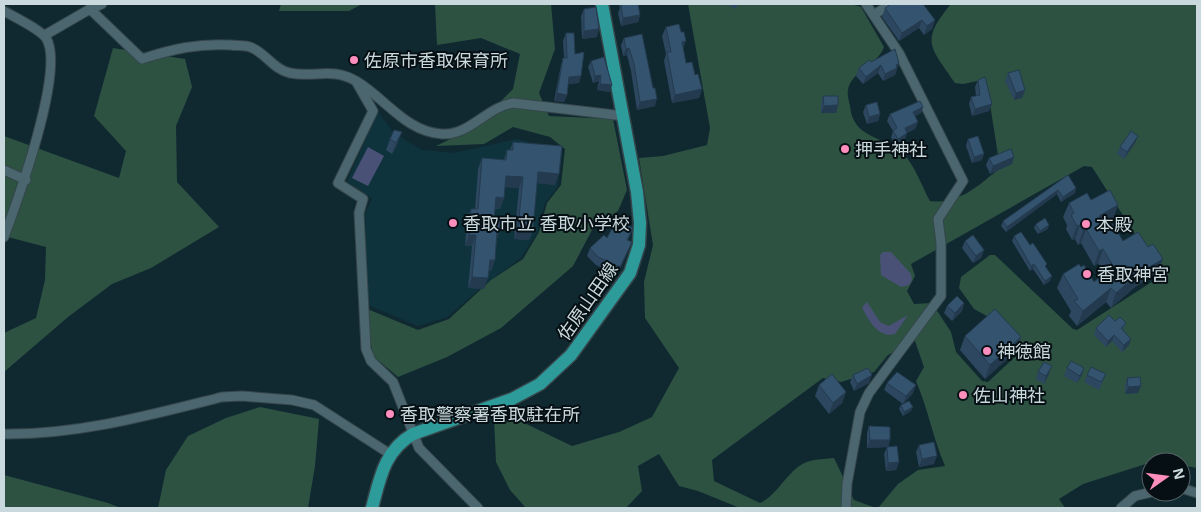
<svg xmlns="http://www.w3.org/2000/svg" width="1201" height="512" viewBox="0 0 1201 512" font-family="'Open Sans','Noto Sans JP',sans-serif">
<rect width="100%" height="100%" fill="#102931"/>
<polygon fill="#0f333d" points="378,112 394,133 422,150 454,153 517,139 536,144 562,156 558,186 545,203 537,232 521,258 488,282 447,317 418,326 368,305 365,214 372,199 347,181"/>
<g fill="#2d5242" fill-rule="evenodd">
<polygon points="281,4 362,4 349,11 279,11"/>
<polygon points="435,4 551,4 555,49 539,93 549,116 613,119 627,190 618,211 592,230 573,266 501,328 447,357 398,377 373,356 365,308 418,330 449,319 491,280 523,259 539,232 547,203 561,185 565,149 550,137 513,127 484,144 436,146 475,127 513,89 520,54 481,38 437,45"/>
<path d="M688 4H851L861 7 884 47C878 65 851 71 848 90 847 95 849 101 850 106 853 139 883 135 903 154 915 165 922 187 930 201 959 205 979 185 1000 168L987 85 982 80 963 84 955 83C931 47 919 42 951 4H1197V468L1181 465V462L1158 460 1083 484 1059 499 1065 508H878L898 484 918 470 945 466C933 438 928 409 916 381L924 367 915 341 888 355 874 372 841 382 823 378 712 460 714 481 760 503C780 494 788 467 810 461 817 459 826 459 834 458L854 500 876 508H740L698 491 679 486 659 454 638 466 642 491 626 508H526L510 490 496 462 494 418 518 420 572 446 619 432 652 417 679 368 645 318 644 282 653 245 639 158 663 156 707 145 710 128ZM1084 166 1092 167 1160 273 1158 278 1077 330 1073 329 995 255H990L961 277 959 288 974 309 996 321 1019 349V353L988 382 982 381 956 352 951 332 932 303 914 304 907 291 915 276 911 264Z"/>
<polygon points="113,48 185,59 192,87 176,126 177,182 219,227 151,268 112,284 68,317 4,372 4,333 36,318 45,280 46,247 4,236 4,136 119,178 126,151 94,116"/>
<polygon points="260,407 319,419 315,466 308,508 158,508 166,470 188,436 226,418"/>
<polygon points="4,475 108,503 121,508 4,508"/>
</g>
<g fill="#495276">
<polygon points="368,147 384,156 368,186 352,178"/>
<polygon points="883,252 891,252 911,274 912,280 909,285 901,287 881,275 880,255"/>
<path d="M867 302 880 322 889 326 908 315 895 334C879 339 868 320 862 307Z"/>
</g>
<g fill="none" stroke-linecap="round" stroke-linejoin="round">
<defs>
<g id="minor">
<polyline points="90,9 102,4"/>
<path d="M4 11C14 17 40 29 46 38 66 68 17 202 4 237"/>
<polyline points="875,14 891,4"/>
<path d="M45 35 90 9 142 59C172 49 199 43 231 45 237 46 244 45 250 47 265 52 274 70 290 73 315 78 332 67 356 81 385 98 406 132 442 134 469 136 487 107 513 103L624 116"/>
<polyline points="357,83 373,111 338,183 363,199 359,213 366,349 371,361 393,382 419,448 478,508"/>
<polyline points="4,170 26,180"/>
<path d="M4 434C78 435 150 415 222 397L242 396 292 400 314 405 390 454"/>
<polyline points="1181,488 1197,493"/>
<polyline points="846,508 847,484 860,412 869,393 941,296 941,243 938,219 963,181 899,53 866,4"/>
<polyline points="1121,508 1135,496 1152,492"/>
</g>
<path id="primary" d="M372 508C380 478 384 451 413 434L512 399 540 384 571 355 630 273 639 245 640 223 637 192 602 4"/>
</defs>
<use href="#minor" stroke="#35464b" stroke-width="11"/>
<use href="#primary" stroke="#35464b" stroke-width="15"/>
<use href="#minor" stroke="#4b666e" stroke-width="9"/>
<use href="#primary" stroke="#2e9b9b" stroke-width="12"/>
</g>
<g fill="#2c475f">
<polygon points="619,4 638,4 640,15 638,22 621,26 618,13 620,8"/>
<polygon points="726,4 738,4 736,9"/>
<polygon points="885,8 935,20 932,29 924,35 919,28 899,41 882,17"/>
<polygon points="584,9 597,37 582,39 581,16"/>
<polygon points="666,27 683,49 686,63 695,75 702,89 699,98 672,103 664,61 666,54 662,36"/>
<polygon points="566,33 575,54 581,76 579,83 568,84 567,95 564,102 554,101 561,65 563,58 564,58 563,41"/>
<polygon points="624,38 653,88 655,106 637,110 631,71 627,55 623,56 621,45"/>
<polygon points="604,57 610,92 597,90 599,81 593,83 588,67 591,61"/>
<polygon points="871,62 899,63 895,75 883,81 878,73 863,84 856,76 859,68"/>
<polygon points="1008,73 1025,90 1022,98 1014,100 1005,81"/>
<polygon points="978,80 992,104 989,111 972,116 969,104 971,97 976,96 975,87"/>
<polygon points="823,96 838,105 836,113 821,113 821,103"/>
<polygon points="866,105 880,114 878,121 867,124 863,112"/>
<polygon points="923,107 921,113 915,116 918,122 915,129 907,133 905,139 895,145 891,137 893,131 887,121 890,114"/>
<polygon points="1138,136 1135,143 1124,159 1117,154 1120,147"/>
<polygon points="390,139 398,143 392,154 386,150"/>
<polygon points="968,139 982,160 972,163 966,146"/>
<polygon points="513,142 555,185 537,183 533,229 529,240 514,239 519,188 505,187 504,198 500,209 495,209 494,220 496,242 495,260 491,271 489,271 484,289 468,288 472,246 465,246 467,220 471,209 475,209 478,169 482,158 504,160 507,150 510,150"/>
<polygon points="1014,157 1012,164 990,174 986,165 989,158"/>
<polygon points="1068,175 1076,188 1075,193 1061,202 1057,194 1006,232 1001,226 1003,221"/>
<polygon points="1091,200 1113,220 1103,225 1105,228 1123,241 1157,273 1135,287 1111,308 1106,302 1077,326 1069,316 1071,311 1057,288 1063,274 1081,267 1094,282 1104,274 1098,263 1094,266 1081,243 1078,245 1075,239 1072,240 1066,229 1067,225 1063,217 1069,203"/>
<polygon points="1036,224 1048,229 1038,234 1034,228"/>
<polygon points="633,228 628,240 632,242 617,275 596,265 587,256 590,248 607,238"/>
<polygon points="1014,236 1046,267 1050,281 1044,285 1033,269 1030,271 1012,241"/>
<polygon points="965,241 984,250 981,258 973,263 962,248"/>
<polygon points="964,303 962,311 952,321 944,313 947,306"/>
<polygon points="1115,321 1126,323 1123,330 1129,345 1122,352 1112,341 1106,347 1094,335 1096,328"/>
<polygon points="965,336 1015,352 985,379 960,350"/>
<polygon points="1067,368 1082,375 1077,383 1064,376"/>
<polygon points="1038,372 1049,374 1044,384 1036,379"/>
<polygon points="1106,374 1099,390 1084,382 1087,375"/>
<polygon points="853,375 869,383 854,391 850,382"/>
<polygon points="1127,378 1138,393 1125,394 1125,386"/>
<polygon points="887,383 913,393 903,404 911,411 903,416 899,409 901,405 903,404 884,390"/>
<polygon points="819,385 846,392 842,403 829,414 815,396"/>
<polygon points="869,426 890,440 888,447 899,462 896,470 886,471 884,454 887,447 867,448 867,433"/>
<polygon points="919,445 934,464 919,467 916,452"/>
</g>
<g fill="#243a4e">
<polygon points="640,15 638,22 621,26 623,18"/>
<polygon points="922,20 919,28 899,41 902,33"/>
<polygon points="935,20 932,29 924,35 927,26"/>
<polygon points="599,29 597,37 582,39 584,31"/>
<polygon points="686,41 683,49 682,42"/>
<polygon points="629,48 627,55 623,56 626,49"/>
<polygon points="899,63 895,75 883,81 885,74 896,65"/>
<polygon points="881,65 878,73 863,84 866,77"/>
<polygon points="601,75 599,81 593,83 595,76"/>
<polygon points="581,76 579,83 567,84 569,77"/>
<polygon points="600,84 612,85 610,92 597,90"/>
<polygon points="702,89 699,98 672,103 675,95"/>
<polygon points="1025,90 1022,98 1014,100 1016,93"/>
<polygon points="557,93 567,95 564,102 554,101"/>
<polygon points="657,99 655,106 637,110 640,102"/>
<polygon points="992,104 989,111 972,116 975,109"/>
<polygon points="838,105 836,113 821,113 824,106"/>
<polygon points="923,107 921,113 910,118 913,112"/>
<polygon points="880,114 878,121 867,124 869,117"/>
<polygon points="918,122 915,129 902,135 905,128"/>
<polygon points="402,132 398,143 392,154 396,143"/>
<polygon points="907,133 905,139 895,145 898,139"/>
<polygon points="1138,136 1135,143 1124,159 1127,152"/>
<polygon points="984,154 982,160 972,163 974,157"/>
<polygon points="1014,157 1012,164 990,174 993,166"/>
<polygon points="538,172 559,174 555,185 534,183"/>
<polygon points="506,176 523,177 519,188 502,187"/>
<polygon points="1076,188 1075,193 1061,202 1063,197"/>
<polygon points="1058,190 1057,194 1006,232 1007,227"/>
<polygon points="496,197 504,198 500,209 492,208"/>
<polygon points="1118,205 1113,220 1093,231 1099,216"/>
<polygon points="1049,225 1048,229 1038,234 1040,231"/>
<polygon points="1080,225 1075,239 1072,240 1077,226"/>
<polygon points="518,228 533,229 529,240 514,239"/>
<polygon points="1086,229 1081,243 1078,245 1083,231"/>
<polygon points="497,231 500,231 496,242"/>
<polygon points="469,235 476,235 472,246 465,246"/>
<polygon points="632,242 629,250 617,275 620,267"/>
<polygon points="1103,249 1098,263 1094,266 1099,251"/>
<polygon points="984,250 981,258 973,263 976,256"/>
<polygon points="1163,259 1157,273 1135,287 1111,308 1116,293 1141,272"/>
<polygon points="490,260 495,260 491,271 486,271"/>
<polygon points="1034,264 1033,269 1030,271 1031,266"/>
<polygon points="1052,276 1050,281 1044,285 1045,281"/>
<polygon points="472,277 488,278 484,289 468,288"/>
<polygon points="1111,288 1106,302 1077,326 1083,311"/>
<polygon points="964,303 962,311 952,321 955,313"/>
<polygon points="1114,335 1112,341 1106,347 1108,341"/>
<polygon points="1021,337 1015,352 985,379 990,365"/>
<polygon points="1131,339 1129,345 1122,352 1124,345"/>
<polygon points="1052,366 1049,374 1044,384 1046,376"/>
<polygon points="1084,368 1082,375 1077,383 1080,376"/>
<polygon points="872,375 869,383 854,391 857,384"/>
<polygon points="916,385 913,393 903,404 906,396"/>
<polygon points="1141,386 1138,393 1125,394 1128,387"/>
<polygon points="846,392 842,403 829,414 833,403"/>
<polygon points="913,407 911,411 903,416 904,412"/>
<polygon points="870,440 890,440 888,447 867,448"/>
<polygon points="937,456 934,464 919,467 922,459"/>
<polygon points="899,462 896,470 886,471 888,463"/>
</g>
<g fill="#33536f" stroke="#243a4e">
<polygon points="623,4 638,4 640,15 623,18 621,5 623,5"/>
<polygon points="891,4 923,4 935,20 927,26 922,20 902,33 885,8"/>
<polygon points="596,7 599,29 584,31 584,9"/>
<polygon points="679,24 681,32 684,32 686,41 682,42 686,63 692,62 695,75 698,74 702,89 675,95 667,52 671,52 666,27"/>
<polygon points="566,33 574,33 575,54 584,52 581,76 569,77 567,95 557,93 563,58 567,58"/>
<polygon points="642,34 653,88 655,88 657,99 640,102 634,64 629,48 626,49 624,38"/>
<polygon points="895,49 899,63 896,65 897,68 885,74 881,65 866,77 859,68 869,60 871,62"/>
<polygon points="604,57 612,85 600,84 601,75 595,76 591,61"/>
<polygon points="1019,70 1025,90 1016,93 1008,73"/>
<polygon points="985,77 992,104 975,109 971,97 980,95 978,80"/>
<polygon points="823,96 838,96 838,105 824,106"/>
<polygon points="920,101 923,107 913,112 918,122 905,128 907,133 898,139 893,131 897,128 890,114"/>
<polygon points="877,102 880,114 869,117 866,105"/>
<polygon points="394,130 402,132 396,143 390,139"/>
<polygon points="1131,131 1138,136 1127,152 1120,147"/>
<polygon points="978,136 984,154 974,157 968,139"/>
<polygon points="513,142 562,146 559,174 538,172 533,229 518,228 523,177 506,176 504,198 496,197 494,220 501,220 500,231 497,231 495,260 490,260 488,278 472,277 476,235 469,235 471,209 478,209 482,158 506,160 507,150 513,150"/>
<polygon points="1011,149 1014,157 993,166 989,158"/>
<polygon points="1068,175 1076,188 1063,197 1058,190 1007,227 1003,221"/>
<polygon points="1110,190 1118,205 1099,216 1105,228 1113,224 1123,241 1138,232 1148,247 1153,244 1163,259 1141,272 1116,293 1111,288 1083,311 1074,301 1078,299 1063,274 1079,264 1081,267 1084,265 1094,282 1113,266 1103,249 1099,251 1086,229 1083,231 1080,225 1077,226 1071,215 1074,213 1069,203 1087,193 1091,200"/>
<polygon points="1045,218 1049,225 1040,231 1036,224"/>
<polygon points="617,219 633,228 627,240 632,242 620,267 598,257 590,248 604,235 607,238"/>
<polygon points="1021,232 1030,245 1033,243 1047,264 1045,266 1052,276 1045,281 1034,264 1031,266 1014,236"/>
<polygon points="973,235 984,250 976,256 965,241"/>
<polygon points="957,296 964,303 955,313 947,306"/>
<polygon points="995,309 1021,337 990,365 965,336"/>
<polygon points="1109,315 1115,321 1120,317 1126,323 1121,328 1131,339 1124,345 1114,335 1108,341 1096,328"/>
<polygon points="1071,361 1084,368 1080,376 1067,368"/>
<polygon points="1044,362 1052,366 1046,376 1038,372"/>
<polygon points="1091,367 1106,374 1101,382 1087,375"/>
<polygon points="868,368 872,375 857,384 853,375"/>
<polygon points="897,372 916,385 906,396 887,383"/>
<polygon points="832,374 846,392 833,403 819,385"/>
<polygon points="1140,377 1141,386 1128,387 1127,378"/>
<polygon points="909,401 913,407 904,412 901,405"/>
<polygon points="869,426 890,427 890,440 870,440"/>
<polygon points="934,442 937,456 922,459 919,445"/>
<polygon points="897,446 899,462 888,463 887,447"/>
</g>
<g fill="#fd8ebe" stroke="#061014" stroke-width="2">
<circle cx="354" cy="60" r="5"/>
<circle cx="845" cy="149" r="5"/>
<circle cx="453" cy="223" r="5"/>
<circle cx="1086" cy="224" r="5"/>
<circle cx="1087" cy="274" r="5"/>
<circle cx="987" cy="351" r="5"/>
<circle cx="963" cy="395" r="5"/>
<circle cx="390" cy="414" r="5"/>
</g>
<g text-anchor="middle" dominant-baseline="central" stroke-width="4" stroke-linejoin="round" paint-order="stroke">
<g font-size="18" fill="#cad9de" stroke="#061014" text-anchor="start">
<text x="364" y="60">佐原市香取保育所</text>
<text x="855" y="149">押手神社</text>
<text x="463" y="223">香取市立 香取小学校</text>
<text x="1096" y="224">本殿</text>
<text x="1097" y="274">香取神宮</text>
<text x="997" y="351">神徳館</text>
<text x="973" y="395">佐山神社</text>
<text x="400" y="414">香取警察署香取駐在所</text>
</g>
<g font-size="18" fill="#cad9de" stroke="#061014">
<text transform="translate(587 301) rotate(-55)">佐原山田線</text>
</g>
</g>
<rect width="1201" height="512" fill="none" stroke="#cad9de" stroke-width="10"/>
<g transform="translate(1166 477) rotate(76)"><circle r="24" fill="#061014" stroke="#546065"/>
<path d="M0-4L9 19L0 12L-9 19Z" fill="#fd8ebe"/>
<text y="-8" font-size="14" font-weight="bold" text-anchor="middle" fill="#cad9de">N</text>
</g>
</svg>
